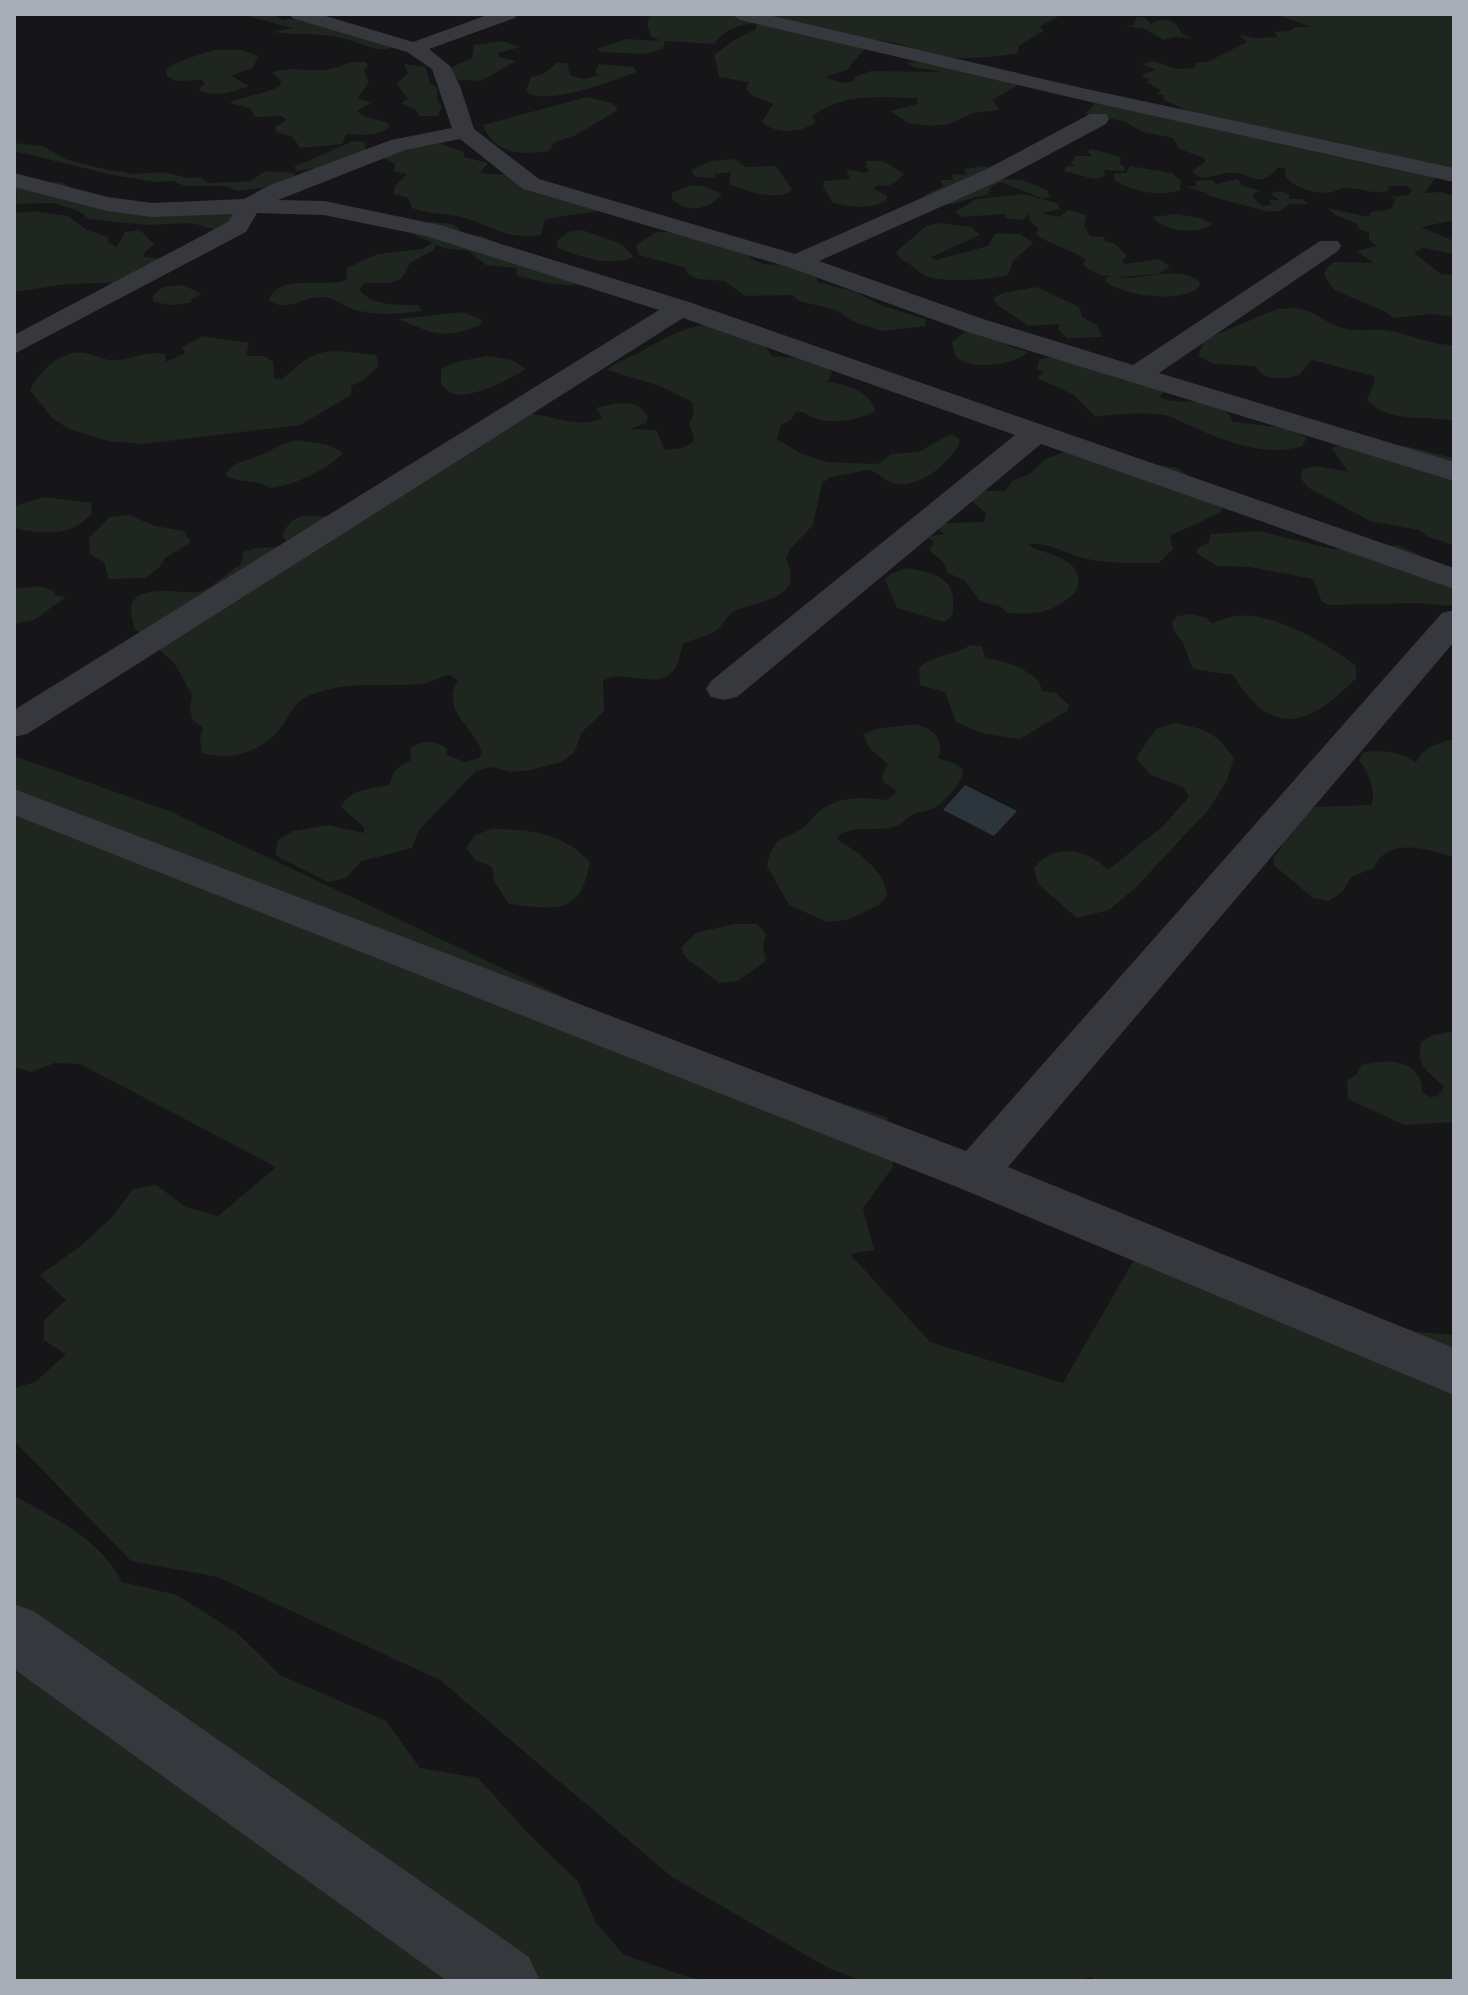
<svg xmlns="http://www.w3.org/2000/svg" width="1468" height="1995" viewBox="0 0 1468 1995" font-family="Raleway,sans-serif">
<rect width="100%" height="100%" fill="#161618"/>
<g fill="#1e261f">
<path d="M240 14H273L283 20 304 17 396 46C378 55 363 43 346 39 325 33 301 35 280 33L274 32 293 28Z"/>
<path d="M657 14H1063L1040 26 1043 31 1019 46 1018 53C989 58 961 61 931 54 910 50 893 38 871 41L847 70 825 77 842 83 854 81 855 77 871 71 943 72 913 67 907 63 920 61 1018 82 1015 87 992 100 1000 110 972 113 950 124 930 126 908 123 890 111 917 104 918 98C879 98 843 92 812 117L816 122C801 133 776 135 762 122L773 104 751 95 746 89 749 82 719 77 714 55 731 42 756 29V23C737 26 726 28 714 44L665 41 663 49 644 54 601 52 596 49 626 39 661 41 651 36 647 25 649 17Z"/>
<path d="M1275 14H1454V177H1436L1424 193 1441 192 1454 196V220L1421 227 1454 241V254L1423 248 1414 253 1441 274 1454 275V317L1432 314 1393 318 1384 311 1334 290 1324 275 1327 267 1335 262 1373 263 1357 251 1377 246 1369 240V233L1357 228 1358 224 1335 215 1327 208 1369 217 1371 212 1391 209 1396 199 1390 197 1409 195 1412 190 1405 186H1389L1388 191C1371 195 1360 187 1344 188 1339 188 1337 191 1332 192 1317 195 1293 188 1285 176L1286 169 1279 167C1256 193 1252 170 1228 173 1214 174 1203 184 1192 171L1205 162V158L1179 149 1173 138 1143 132 1123 121 1085 114 1095 103 1107 100 1189 111 1164 100 1163 95 1156 94 1161 90 1146 82 1150 80 1141 75 1156 70 1142 64 1153 61 1177 69 1194 68 1196 63 1207 62 1247 42 1240 35 1254 38 1278 37 1274 32 1290 31 1295 27H1311Z"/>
<path d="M1137 17H1144L1151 24C1162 16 1177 19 1181 33L1191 38 1174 37 1164 40 1145 29 1124 26H1133Z"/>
<polygon points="502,41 520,47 499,53 499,57 516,61 481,81 445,79 450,68 472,58 474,45"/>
<path d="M214 50H241L259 56 252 68 231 76 249 86C233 92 214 99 198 89L205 84 202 80 176 81 167 76 166 69C177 61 201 54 214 50Z"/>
<path d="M351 62H366L368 66 364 71 369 82 357 99 373 102 357 111 366 117 387 122 390 126C378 137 362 135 346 134L342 144 300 148 293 137 276 132 275 127 287 120 281 116 255 117 250 108 229 103C246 95 264 95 280 86L281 81 272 72C302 64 317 78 351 62Z"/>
<path d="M557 63H567L570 75 584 79 599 75 595 72 599 64 634 67 637 72C614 80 544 108 526 91L531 77 543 74Z"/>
<polygon points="404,64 425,67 430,83 437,88 437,100 442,107 438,116 420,116 415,109 401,103 408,99 397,84 408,73"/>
<path d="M587 97 612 103 618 110 576 135 555 142 549 151C521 155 495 155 483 125Z"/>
<polygon points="353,141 365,142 366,150 316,168 297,171 294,167"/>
<path d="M436 142 464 152V157L488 163 480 173 509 175 528 191 599 211 545 219 541 235C500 240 491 223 456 216 441 213 427 214 412 208L408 198 394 194V187L407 174 394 172 395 164 378 155Z"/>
<polygon points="14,143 43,146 65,159 99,168 134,174 163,172 188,178 201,177 209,183 250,181 266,171 294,173 294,176 267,187 237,191 224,186 185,186 173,181 155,182 112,175 14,151"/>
<polygon points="1092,149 1121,157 1119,163 1125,168 1124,171 1104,170 1105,176 1094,179 1064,171 1067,166 1075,167 1071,163 1076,156 1092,156 1087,151"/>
<path d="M734 159 746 167 776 166 792 190C778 202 744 191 729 184L731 172 714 174 717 178 695 177 691 170 711 161Z"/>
<path d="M867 161H883L904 174C894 184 891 187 877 185L874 189 887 196 886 201C869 210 851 207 833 203L823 187 824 181 850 179 846 169 865 173 870 170 866 167Z"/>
<path d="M984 166 991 168 1001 179 1022 180 1047 190 1050 197 1043 199 1001 182 992 186 987 195C965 197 950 212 928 200L925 195 943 186 940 180H953L952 174 966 175 964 169Z"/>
<path d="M1130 166 1172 173 1181 181 1180 190C1162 197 1132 192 1116 181L1113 174 1126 173Z"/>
<polygon points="14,176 38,183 61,182 73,189 122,203 239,212 225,229 213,229 192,223 148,225 105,221 89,219 77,210 52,203 14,204 17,200"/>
<polygon points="1238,179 1243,186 1262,191 1254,193 1253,198 1263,206 1272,204 1268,200 1279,200 1270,193 1281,191 1289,195 1289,199 1302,199 1309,204 1290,204 1280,211 1269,212 1209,196 1207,193 1186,187 1197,186 1195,181 1212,180 1216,184"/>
<path d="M691 185 705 186 722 194C709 210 687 214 672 199V193Z"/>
<path d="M1024 194 1056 203 1061 209 1042 213 1059 217 1068 210 1086 215 1084 225 1090 236 1105 237 1104 241 1115 244 1127 256 1122 261 1125 264 1158 259 1170 266 1159 274 1118 277C1144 282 1177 263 1200 282L1199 287C1181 304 1125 296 1106 282L1105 278 1111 276C1100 276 1090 272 1083 264L1086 260C1070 248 1050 246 1035 233L1039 230 1029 219 1030 213 1023 220 1005 218V214L962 217 955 212 976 199Z"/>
<polygon points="34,211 68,216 87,230 108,237 108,243 117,247 125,232 140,230 154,244 144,253 144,257 165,259 134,282 66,284 14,292 14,213"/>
<path d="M1176 214 1200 218 1212 224C1200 235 1163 232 1153 217Z"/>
<path d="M430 222 452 224 460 229 458 234 481 236 595 282C567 289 544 282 517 276L516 268 486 265 468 251 444 248 415 235V231L421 224Z"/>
<path d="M939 223 971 227 980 235 931 257 936 260 988 246 996 233 1021 234 1033 243 1013 261 1008 275C990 280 943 283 926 276 916 271 911 263 900 259L896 252 926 226Z"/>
<path d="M582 230 621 244 634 257C609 267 581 257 558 248L556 242 568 232Z"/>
<polygon points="657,232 682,232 750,249 749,258 763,264 787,265 816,277 818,282 856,292 882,306 925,319 926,326 882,331 852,321 836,310 799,301 792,295 746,296 724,281 698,279 687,273 686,268 639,255 636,245"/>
<path d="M432 243 436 245 433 250 410 263 402 278 390 283H365L359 289C370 306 400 305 418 305L422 311C398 314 375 316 352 309 341 305 336 298 323 297 303 296 286 314 269 300 277 273 327 288 346 280L347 268 378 254 422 249Z"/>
<polygon points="183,285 202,294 192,299 191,303 170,305 154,302 152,297 163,287"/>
<polygon points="1037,287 1079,307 1082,317 1097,325 1102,337 1067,338 1058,329 1060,324 1029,326 997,305 993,298 1003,293"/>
<path d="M1294 308C1316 310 1327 325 1347 329 1359 332 1373 328 1385 330 1410 334 1429 345 1454 345V421C1426 415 1388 424 1367 400L1375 381 1373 376 1312 360 1299 375C1280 379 1267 383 1255 366L1213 364 1198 356 1204 341 1211 337 1277 309Z"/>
<path d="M463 312 482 320 480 325C443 340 434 334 398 319Z"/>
<path d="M705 325 765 346 772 356C792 359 817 355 832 372L828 382C844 384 872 391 875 411 858 420 834 425 814 418 806 415 806 411 796 412L791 420 781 425 777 439 802 454 828 462 873 464 880 463 891 454 919 452 950 434 959 438V445C947 465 916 492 890 482 881 479 878 471 868 470L831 477 822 483 813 525 790 549 786 559C805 601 760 599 735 611 727 614 724 623 718 629 709 637 694 638 683 644 681 651 679 662 675 669 658 693 625 667 603 681L604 711 582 732 574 753 561 762 531 770 511 772 492 767 476 771 419 830 412 848 362 861 346 878 327 882 275 855 278 840 293 831 328 825 364 833V827L341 807C351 787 371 790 389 785L395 770 411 760 410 749C420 739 436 740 447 749V755L465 762 479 758 482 753C476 727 439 712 458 680L449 675C438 677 431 683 420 684 383 687 341 680 306 697 296 702 292 711 286 720 268 750 235 762 202 753L200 740 203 728 193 720 190 710 192 695 175 664 134 628C133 622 131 614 131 609 132 581 186 595 199 592 209 590 229 571 241 564L243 552 257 548 283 547 288 543 282 535C299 502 315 524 340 513 401 486 463 446 521 414 549 412 576 431 602 418L596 408C614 404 637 396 648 417L646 423 630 429 656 430 665 450 682 448 693 442 694 437 689 424 694 413 692 402 660 386 607 370C617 360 629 359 640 352 661 340 681 328 705 325Z"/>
<path d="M974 325 1011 347 1028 352C1017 365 966 372 955 355 954 353 953 345 952 342Z"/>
<path d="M202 336 249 343 246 356H264L273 362 274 378 282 380C317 344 329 350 376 355L379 366 364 380 351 386V395L300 425 143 444 108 441 69 429 52 418 30 390C39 371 62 349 85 353 96 355 104 361 116 360 136 359 144 350 165 354L166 362 185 353 182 347Z"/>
<path d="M488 356 512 360 526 369C512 378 469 401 451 393 447 391 445 387 441 384V369L455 362Z"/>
<path d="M1054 357 1078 363 1123 380 1160 383 1165 391 1159 397C1183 410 1217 387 1233 422L1288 428 1307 438 1302 446C1259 460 1209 434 1171 417 1156 411 1112 414 1096 417L1074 395 1037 378 1044 372 1037 369 1039 359Z"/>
<path d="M298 440 328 445 343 453C327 470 293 486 270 488 256 478 239 484 225 475 236 459 246 462 263 454 276 448 284 442 298 440Z"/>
<polygon points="1341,444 1405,446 1454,458 1454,545 1428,537 1419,530 1370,521 1309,488 1300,478 1303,469 1317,466 1349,472 1332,449"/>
<path d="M1064 452 1178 468 1223 504 1221 512 1170 536 1173 549 1159 563C1134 563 1108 564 1083 558 1064 553 1048 542 1028 544 1036 555 1092 554 1075 593 1051 613 1038 615 1007 613L1000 606 981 602 964 580 948 573 943 562 929 550 934 542 927 537 944 534 937 528 942 523 984 522 986 513 972 501 970 491H1005L1012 481 1029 474 1044 460Z"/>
<path d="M44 497 91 503 92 513C71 538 44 534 14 528V506Z"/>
<polygon points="129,515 155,526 184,531 191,542 165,558 160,567 145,578 109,579 104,562 90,554 89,538 110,517"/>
<polygon points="1259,531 1332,549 1397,545 1454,570 1454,603 1448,606 1421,603 1329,605 1322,602 1313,579 1250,567 1217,566 1196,553 1198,548 1209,542 1210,534"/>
<path d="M907 568C938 573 959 579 952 616L944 622 897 608 885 580 890 574Z"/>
<polygon points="40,586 54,591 54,595 66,597 34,620 14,624 14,589"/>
<path d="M1191 614 1206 618 1212 623C1219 621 1228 617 1236 616 1273 611 1328 644 1356 666V678C1309 727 1272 739 1233 675L1193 669 1183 643 1174 631 1172 622 1177 616Z"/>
<path d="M970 645 982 646 985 658C1003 660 1040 671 1042 691L1056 693 1069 705 1067 711 1020 739 981 733 956 722 945 692 920 685 919 668C933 654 954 656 970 645Z"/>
<path d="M1175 723C1205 729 1216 732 1234 758L1227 780 1210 808 1136 887 1109 910 1077 918 1038 884 1034 868C1053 842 1088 849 1108 870L1163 826 1189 797 1183 787 1151 775 1136 758 1156 729Z"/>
<path d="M916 724C934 730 945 739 938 758L956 764 963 770C963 784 941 807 927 811 923 812 918 812 914 814 906 817 902 825 893 827 875 832 853 824 837 837L839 841C859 852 886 872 887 896L879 905 847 920 827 922 789 905 767 866C773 836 781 842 803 828 810 823 814 815 821 810 841 795 864 798 887 800L895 794 896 790 883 782 882 775 888 764 871 750 863 735 875 729Z"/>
<path d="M1454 739V858C1429 848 1386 837 1374 868L1351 877 1342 892 1329 901 1313 898 1274 865 1273 858 1282 847 1287 808 1371 805C1377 792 1368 771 1359 760L1364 752C1382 750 1402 752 1416 763 1422 747 1438 743 1454 739Z"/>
<polygon points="14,756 169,811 691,1057 887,1117 893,1167 863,1208 874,1250 850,1254 930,1342 1063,1383 1139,1251 1349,1326 1453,1335 1454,1981 1095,1981 1092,1977 1074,1981 863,1981 828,1968 672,1877 440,1680 218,1577 131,1561 14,1441 14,1388 35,1382 66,1354 44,1340 44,1320 66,1300 40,1275 82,1245 114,1215 133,1189 156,1185 186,1207 218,1216 276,1167 80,1064 55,1063 31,1072 14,1067"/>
<path d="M492 829C529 829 563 833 590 862 580 917 555 909 509 904L495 883 492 867 475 860 466 848 475 835Z"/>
<polygon points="735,924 757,924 766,934 763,947 766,961 738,981 719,983 686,958 681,948 695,933"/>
<path d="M1454 1031V1122L1404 1125 1348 1099 1347 1080 1357 1074 1362 1065C1386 1058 1422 1059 1422 1092L1430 1097 1438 1096 1444 1087C1430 1072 1415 1068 1421 1042L1433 1035Z"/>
<path d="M14 1496C57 1519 99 1538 122 1582L177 1595 237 1633 280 1675 386 1721 420 1768 478 1778 526 1831 578 1882 596 1923 624 1955 688 1977 711 1981H14Z"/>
</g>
<polygon fill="#2c353c" points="965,785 1017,811 994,836 943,810"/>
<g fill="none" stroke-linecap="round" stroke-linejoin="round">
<g fill="#37383d" fill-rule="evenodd">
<polygon points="290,14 319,14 413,42 490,14 517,14 515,18 429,49 450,66 460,86 474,129 539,179 795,254 985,170 1090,114 1106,114 1109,119 1106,124 1001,180 819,261 983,319 1133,365 1320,241 1338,241 1341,246 1338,251 1159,373 1454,462 1454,481 965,331 788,267 523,189 460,139 405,150 278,200 324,201 440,225 689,302 1454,568 1454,589 1041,444 737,697 724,700 711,697 706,689 711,681 1015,435 683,318 27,734 14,737 14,710 659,310 426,236 324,215 257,213 246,232 14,354 14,335 228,222 233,214 152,217 107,211 14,187 14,173 108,197 152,203 244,199 270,185 391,140 452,128 432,69 407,52 292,18"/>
<polygon points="731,14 764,14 1082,88 1454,168 1454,182 1082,100 740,20"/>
<polygon points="1454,610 1454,642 1008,1167 1454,1348 1454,1395 957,1187 14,815 14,789 966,1151 1442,613"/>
<polygon points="14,1604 35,1612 529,1957 540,1981 447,1981 14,1669"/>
</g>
</g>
<rect width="1468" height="1995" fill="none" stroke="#a8adb8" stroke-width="32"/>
</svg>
